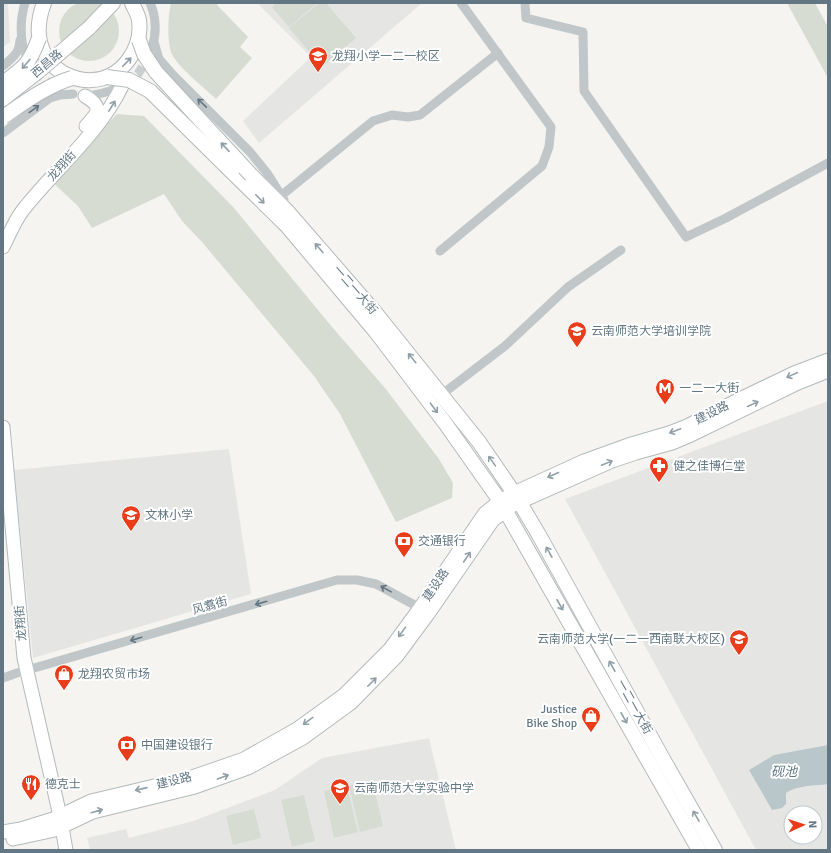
<svg xmlns="http://www.w3.org/2000/svg" width="831" height="853" viewBox="0 0 831 853" font-family="Signika,'Noto Sans SC',sans-serif">
<rect width="100%" height="100%" fill="#f5f4f0"/>
<g fill="#e5e6e4" fill-rule="evenodd">
<polygon points="3,3 8,3 10,42 3,47"/>
<polygon points="261,3 422,3 259,143 243,121 311,57 259,5"/>
<path d="M828 401V850H756L565 499ZM791 813H815V837H791Z"/>
<polygon points="229,449 251,594 33,658 14,470"/>
<polygon points="429,738 456,850 90,850 87,838 126,829 129,838 193,821 275,790 322,758"/>
</g>
<g fill="#d6dcd1">
<circle cx="89" cy="31" r="30"/>
<path d="M171 3H219L217 5 248 37 240 47 252 58 216 99C206 89 175 65 171 52 167 39 168 16 171 3Z"/>
<polygon points="276,3 317,3 289,27 272,7"/>
<polygon points="319,3 326,3 356,38 322,67 289,28"/>
<polygon points="787,3 815,3 828,27 828,78"/>
<polygon points="117,114 144,116 234,208 332,327 385,388 439,459 453,483 452,498 396,522 340,414 314,376 202,242 182,221 164,194 92,228 78,206 51,181"/>
<polygon points="372,780 383,826 360,832 349,786"/>
<polygon points="347,786 358,832 334,838 324,791"/>
<polygon points="304,795 315,841 292,847 281,800"/>
<polygon points="254,809 261,838 233,845 226,816"/>
</g>
<path fill="#b9c7ca" d="M828 745V784C815 786 797 785 786 793V804L782 808 772 810 749 770 774 755Z"/>
<g fill="none" stroke-linecap="round" stroke-linejoin="round">
<g stroke="#c9cecf" stroke-width="9" stroke-dasharray="9 4.5" stroke-linecap="butt">
<path d="M23 48C31 68 43 81 62 91"/>
<polyline points="127,83 138,74 149,56"/>
</g>
<defs>
<g id="secondary">
<path d="M85 96C103 107 99 112 86 126"/>
<path d="M3 247C9 235 15 220 23 210 56 168 99 134 122 86"/>
<polyline points="3,427 24,658 60,816 66,850"/>
<polyline points="3,832 21,829 53,819 91,801 192,777 244,759 297,729 344,695 390,649 420,608 485,513 500,501 514,493 584,461 628,445 669,433 687,426 746,396 794,373 828,360"/>
<polyline points="13,839 55,830 93,812 195,787 248,768 303,738 351,703 397,656 428,614 493,520 513,505 612,461 636,453 672,443 691,435 798,383 828,371"/>
</g>
<g id="primary">
<path d="M44 3C34 30 37 57 63 73 73 78 81 81 92 80 122 79 143 48 139 20 138 14 134 8 132 3"/>
<polyline points="89,28 113,3"/>
<polyline points="232,172 287,226 376,332 445,423 500,501 699,850"/>
<polyline points="251,175 288,212 374,311 479,442 514,493 539,535 663,759 715,850"/>
</g>
</defs>
<use href="#secondary" stroke="#b3babd" stroke-width="15"/>
<use href="#primary" stroke="#b4b9bc" stroke-width="16"/>
<g stroke="#c1c6c8" stroke-width="9">
<path d="M150 3C156 16 157 33 152 47"/>
<polyline points="525,3 526,18 583,32 584,91 686,237 726,218 828,163"/>
<polyline points="154,42 159,59 173,75 250,152 267,173 284,200"/>
<path d="M23 48C20 32 20 19 25 3"/>
<path d="M3 66C13 57 19 54 20 40"/>
<path d="M85 96C99 95 109 92 122 86"/>
<polyline points="3,133 50,98 60,95 73,94"/>
<polyline points="282,195 373,121 392,115 408,117 420,115 498,53"/>
<polyline points="440,251 542,166 549,147 551,127 461,3"/>
<polyline points="441,395 505,346 568,287 621,250"/>
<polyline points="3,678 17,673 337,580 357,580 376,584 420,608"/>
</g>
<use href="#secondary" stroke="#fff" stroke-width="13"/>
<use href="#primary" stroke="#fff" stroke-width="14"/>
<defs>
<g id="primary-bridge">
<polyline points="139,40 144,54 156,72 251,175"/>
<polyline points="107,77 129,80 150,91 232,172"/>
<path d="M3 83C25 67 30 63 39 38"/>
<polyline points="3,99 40,70 89,28"/>
<path d="M3 117C25 102 46 86 72 78"/>
</g>
</defs>
<use href="#primary-bridge" stroke="#b4b9bc" stroke-width="16" stroke-linecap="butt"/>
<use href="#primary-bridge" stroke="#fff" stroke-width="14"/>
</g>
<defs><path id="oneway-shaft" d="M-6 0H5M1.5-3L5.5 0L1.5 3" fill="none" stroke-width="1.6" stroke-linecap="round" stroke-linejoin="round"/></defs>
<g stroke="#91a0a8">
<use href="#oneway-shaft" transform="translate(127 62) rotate(-46)"/>
<use href="#oneway-shaft" transform="translate(26 64) rotate(131)"/>
<use href="#oneway-shaft" transform="translate(112 106) rotate(-58)"/>
<use href="#oneway-shaft" transform="translate(225 147) rotate(-133)"/>
<use href="#oneway-shaft" transform="translate(260 199) rotate(45)"/>
<use href="#oneway-shaft" transform="translate(319 248) rotate(-131)"/>
<use href="#oneway-shaft" transform="translate(412 358) rotate(-129)"/>
<use href="#oneway-shaft" transform="translate(792 375) rotate(155)"/>
<use href="#oneway-shaft" transform="translate(753 404) rotate(-25)"/>
<use href="#oneway-shaft" transform="translate(434 408) rotate(53)"/>
<use href="#oneway-shaft" transform="translate(675 431) rotate(159)"/>
<use href="#oneway-shaft" transform="translate(492 461) rotate(-125)"/>
<use href="#oneway-shaft" transform="translate(607 463) rotate(-22)"/>
<use href="#oneway-shaft" transform="translate(553 475) rotate(156)"/>
<use href="#oneway-shaft" transform="translate(549 552) rotate(-119)"/>
<use href="#oneway-shaft" transform="translate(467 557) rotate(-56)"/>
<use href="#oneway-shaft" transform="translate(560 605) rotate(61)"/>
<use href="#oneway-shaft" transform="translate(402 632) rotate(126)"/>
<use href="#oneway-shaft" transform="translate(612 666) rotate(-119)"/>
<use href="#oneway-shaft" transform="translate(372 682) rotate(-45)"/>
<use href="#oneway-shaft" transform="translate(624 718) rotate(61)"/>
<use href="#oneway-shaft" transform="translate(308 721) rotate(144)"/>
<use href="#oneway-shaft" transform="translate(223 777) rotate(-20)"/>
<use href="#oneway-shaft" transform="translate(141 789) rotate(167)"/>
<use href="#oneway-shaft" transform="translate(97 811) rotate(-16)"/>
<use href="#oneway-shaft" transform="translate(696 816) rotate(-120)"/>
</g>
<g stroke="#627783">
<use href="#oneway-shaft" transform="translate(202 103) rotate(-136)"/>
<use href="#oneway-shaft" transform="translate(34 109) rotate(-36)"/>
<use href="#oneway-shaft" transform="translate(386 589) rotate(-151)"/>
<use href="#oneway-shaft" transform="translate(261 603) rotate(164)"/>
<use href="#oneway-shaft" transform="translate(136 639) rotate(164)"/>
</g>
<defs>
<symbol id="school-pin" viewBox="-11 -11 22 30"><path d="M0 17L-7.5 6A9.5 9.5 0 1 1 7.5 6Z" fill="#e93c1b" stroke="#fff"/><path d="M0-5L7-2L0 1L-7-2ZM-4 1L0 2.5L4 1V4Q0 6-4 4Z" fill="#fff"/></symbol>
<symbol id="university-pin" viewBox="-11 -11 22 30"><path d="M0 17L-7.5 6A9.5 9.5 0 1 1 7.5 6Z" fill="#e93c1b" stroke="#fff"/><path d="M0-5L7-2L0 1L-7-2ZM-4 1L0 2.5L4 1V4Q0 6-4 4Z" fill="#fff"/></symbol>
<symbol id="metro-pin" viewBox="-11 -11 22 30"><path d="M0 17L-7.5 6A9.5 9.5 0 1 1 7.5 6Z" fill="#e93c1b" stroke="#fff"/><path d="M-5.5 5V-5H-3L0 0L3-5H5.5V5H3V-.5L0 4L-3-.5V5Z" fill="#fff"/></symbol>
<symbol id="pharmacy-pin" viewBox="-11 -11 22 30"><path d="M0 17L-7.5 6A9.5 9.5 0 1 1 7.5 6Z" fill="#e93c1b" stroke="#fff"/><path d="M-2-6h4v4h4v4h-4v4h-4v-4h-4v-4h4Z" fill="#fff"/></symbol>
<symbol id="bank-pin" viewBox="-11 -11 22 30"><path d="M0 17L-7.5 6A9.5 9.5 0 1 1 7.5 6Z" fill="#e93c1b" stroke="#fff"/><path d="M-6-4H6V4H-6ZM0-2.3a2.3 2.3 0 1 0 0 4.6a2.3 2.3 0 1 0 0-4.6Z" fill="#fff"/></symbol>
<symbol id="shop-pin" viewBox="-11 -11 22 30"><path d="M0 17L-7.5 6A9.5 9.5 0 1 1 7.5 6Z" fill="#e93c1b" stroke="#fff"/><path d="M-5-2.5h2.3a2.7 3.5 0 0 1 5.4 0H5L5.5 6h-11ZM-1.5-2.5h3a1.5 2.3 0 0 0-3 0Z" fill="#fff"/></symbol>
<symbol id="restaurant-pin" viewBox="-11 -11 22 30"><path d="M0 17L-7.5 6A9.5 9.5 0 1 1 7.5 6Z" fill="#e93c1b" stroke="#fff"/><path d="M-5-6h1v4h1v-4h1v4h1v-4h1v5L-1.5 .5V6h-2V.5L-5-1ZM5-6V6H3V1.5H1.5Q1.5-4 5-6Z" fill="#fff"/></symbol>
</defs>
<g fill-rule="evenodd">
<use href="#school-pin" x="307" y="45" width="22" height="30"/>
<use href="#university-pin" x="566" y="320" width="22" height="30"/>
<use href="#metro-pin" x="654" y="377" width="22" height="30"/>
<use href="#pharmacy-pin" x="648" y="455" width="22" height="30"/>
<use href="#school-pin" x="120" y="504" width="22" height="30"/>
<use href="#bank-pin" x="393" y="530" width="22" height="30"/>
<use href="#university-pin" x="728" y="628" width="22" height="30"/>
<use href="#shop-pin" x="53" y="663" width="22" height="30"/>
<use href="#shop-pin" x="580" y="705" width="22" height="30"/>
<use href="#bank-pin" x="116" y="734" width="22" height="30"/>
<use href="#restaurant-pin" x="20" y="773" width="22" height="30"/>
<use href="#school-pin" x="329" y="777" width="22" height="30"/>
</g>
<g text-anchor="middle" dominant-baseline="central" stroke-width="4" stroke-linejoin="round" paint-order="stroke">
<g font-size="12" fill="#627783" stroke="#fff" text-anchor="start">
<text x="332" y="56">龙翔小学一二一校区</text>
<text x="591" y="331">云南师范大学培训学院</text>
<text x="679" y="388">一二一大街</text>
<text x="673" y="466">健之佳博仁堂</text>
<text x="145" y="515">文林小学</text>
<text x="418" y="541">交通银行</text>
<text x="725" y="639" text-anchor="end">云南师范大学(一二一西南联大校区)</text>
<text x="78" y="674">龙翔农贸市场</text>
<text x="577" y="709" text-anchor="end">Justice<tspan x="577" dy="14">Bike Shop</tspan></text>
<text x="141" y="745">中国建设银行</text>
<text x="45" y="784">德克士</text>
<text x="354" y="788">云南师范大学实验中学</text>
</g>
<g font-size="12" fill="#627783" stroke="#fff">
<text transform="translate(47 64) rotate(-40)">西昌路</text>
<text transform="translate(62 166) rotate(-48)">龙翔街</text>
<text transform="translate(355 290) rotate(49)">一二一大街</text>
<text transform="translate(712 413) rotate(-27)">建设路</text>
<text transform="translate(436 585) rotate(-56)">建设路</text>
<text transform="translate(210 606) rotate(-16)">风翥街</text>
<text transform="translate(21 623) rotate(-95)">龙翔街</text>
<text transform="translate(634 707) rotate(61)">一二一大街</text>
<text transform="translate(174 781) rotate(-14)">建设路</text>
</g>
<g font-size="13" font-style="italic" fill="#5e7980" stroke="#fff">
<text x="784" y="772">砚池</text>
</g>
</g>
<rect width="831" height="853" fill="none" stroke="#627783" stroke-width="8"/>
<g transform="translate(803 825) rotate(87)"><circle r="19" fill="#ffffff" stroke="#c0c9cd"/>
<path d="M0-3L7 15L0 10L-7 15Z" fill="#e93c1b"/>
<text y="-6" font-size="11" font-weight="bold" text-anchor="middle" fill="#627783">N</text>
</g>
</svg>
